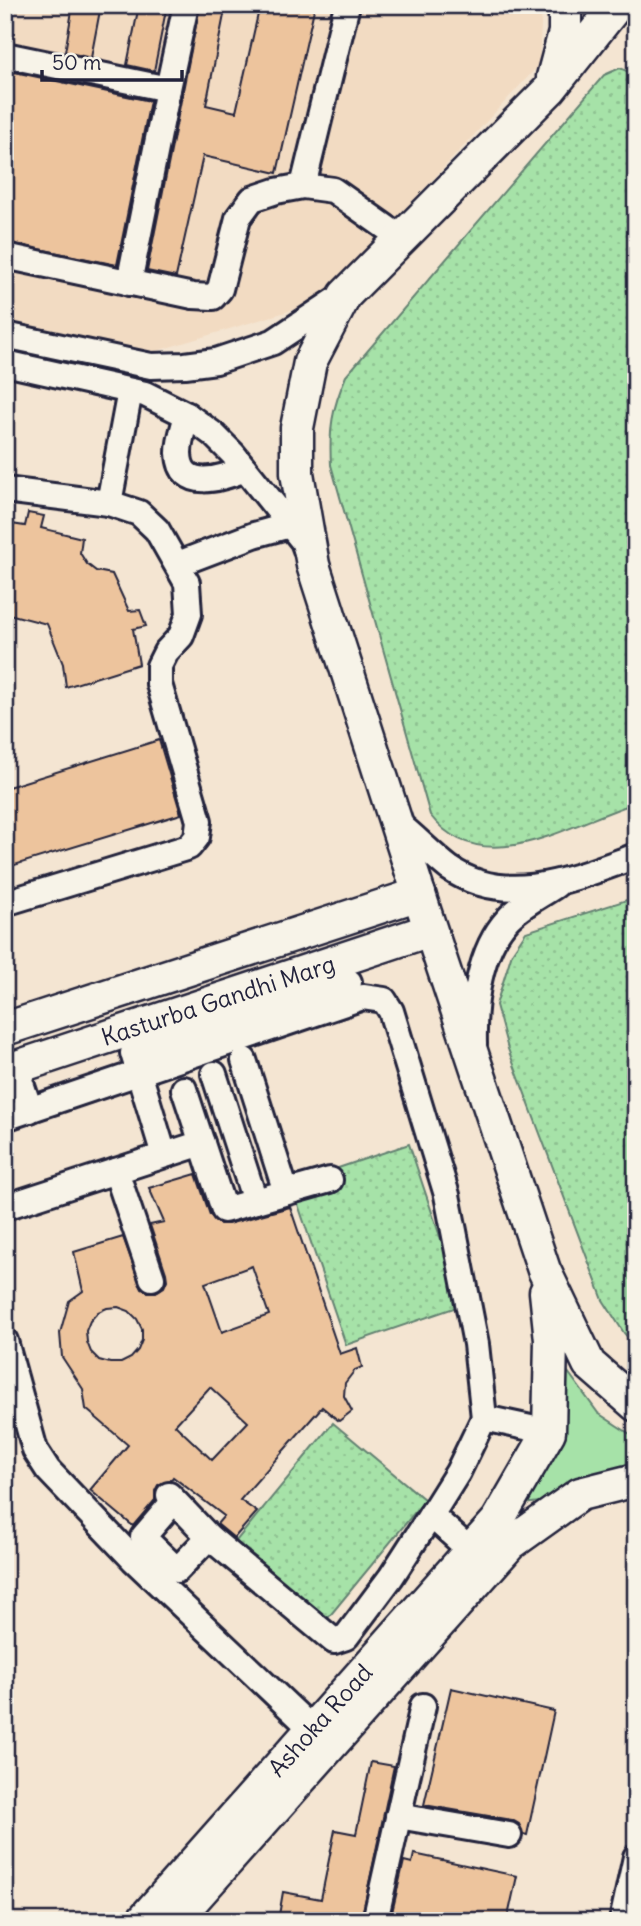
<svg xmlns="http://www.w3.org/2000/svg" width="641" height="1926" viewBox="0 0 641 1926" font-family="Delius,sans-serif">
<defs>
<pattern id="grass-dots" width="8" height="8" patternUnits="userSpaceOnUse" patternTransform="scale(1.75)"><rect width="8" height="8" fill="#a6e2a8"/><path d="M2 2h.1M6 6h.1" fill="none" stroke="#8fc292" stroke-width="1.8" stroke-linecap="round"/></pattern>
</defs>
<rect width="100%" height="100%" fill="#f4e5d2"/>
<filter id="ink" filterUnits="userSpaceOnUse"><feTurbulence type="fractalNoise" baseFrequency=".0143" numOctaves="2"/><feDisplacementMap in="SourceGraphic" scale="14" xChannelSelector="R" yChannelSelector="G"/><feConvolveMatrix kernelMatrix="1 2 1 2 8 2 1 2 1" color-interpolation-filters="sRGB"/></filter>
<g filter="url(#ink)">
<polygon fill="#f2dbc2" points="5,5 542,5 539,65 319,302 153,352 5,320"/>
<g fill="url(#grass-dots)" stroke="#648272" stroke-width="2">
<path d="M620 68 636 75V803C572 822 483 884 430 815L331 465C329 428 332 409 346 376L604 75Z"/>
<polygon points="636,897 636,1347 624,1333 603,1300 508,1049 496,1005 512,953 526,932"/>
<polygon points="409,1144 463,1305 346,1345 291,1184"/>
<polygon points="333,1423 425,1500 323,1624 231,1547"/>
</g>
<polygon fill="#a6e2a8" stroke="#648272" stroke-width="2" points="560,1361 598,1413 636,1438 636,1469 588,1477 540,1502 523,1504 556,1453 565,1414"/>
<g fill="#edc49d" stroke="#22223b" stroke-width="2" fill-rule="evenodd">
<polygon points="73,5 101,5 91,58 65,52"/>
<polygon points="139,5 167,5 154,71 127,65"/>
<polygon points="200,5 226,5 206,105 236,112 260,5 315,5 277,173 203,156 176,277 147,271"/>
<polygon points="5,70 150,101 117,265 5,242"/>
<polygon points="28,513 44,516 41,528 82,538 80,553 87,564 96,571 112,574 129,611 140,610 146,626 133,629 139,664 66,687 63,664 47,624 5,613 5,523 25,526"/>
<polygon points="159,740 181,814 5,868 5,788"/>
<path d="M196 1174 210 1215 220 1224H228L290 1207 340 1354 357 1348 362 1367 355 1370 345 1383 344 1396 352 1411 339 1421 322 1407 240 1500 257 1512 234 1538 217 1524 224 1516 173 1477 170 1481 158 1485 155 1491V1500L133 1526 90 1490 128 1445 86 1409 83 1389 62 1357 60 1333 69 1301 83 1291 74 1252 123 1237 142 1289 148 1292H156L164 1287 167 1280 166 1273 150 1225 164 1222 149 1188ZM252 1266 269 1315 222 1332 205 1283ZM118 1307 129 1311 137 1319 142 1329V1340L138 1350 131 1358 121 1363H110L99 1360 91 1352 87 1342 86 1331 90 1321 98 1312 107 1308ZM210 1387 248 1422 212 1460 175 1425Z"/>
<polygon points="451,1688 554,1711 527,1835 523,1834 519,1824 512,1820 424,1805"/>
<polygon points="371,1762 394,1766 361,1921 278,1921 283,1892 321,1899 335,1830 356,1834"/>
<polygon points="414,1854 517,1876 507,1921 390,1921 404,1861 412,1863"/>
</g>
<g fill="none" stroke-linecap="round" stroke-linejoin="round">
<defs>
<g id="minor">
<polyline points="633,5 636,8"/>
<polyline points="5,55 168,89 186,5"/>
<polyline points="303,186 347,5"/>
<polyline points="5,256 193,296 213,297 220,289 238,218 252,199 276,191 303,186 333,190 401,238"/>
<polyline points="129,283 168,89"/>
<polyline points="5,335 151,366 185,365 216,361 273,342 344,295"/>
<polyline points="5,363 145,394 187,415 213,434 233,454 303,541 307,552"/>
<path d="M187 415C184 427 179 440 179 453 180 493 223 478 245 469"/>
<polyline points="5,490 109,503 139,513 157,530 187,583 189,614 181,636 166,652 159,666 159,684 199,821 197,837 189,847 5,903"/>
<polyline points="109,503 130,391"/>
<polyline points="178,564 254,535 290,525"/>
<path d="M396 822C414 836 431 854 449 868 507 909 577 877 636 856"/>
<path d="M474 1044C473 1003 479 951 507 920 519 906 540 896 556 885"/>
<polyline points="244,1060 286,1192"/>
<polyline points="16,1068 30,1110"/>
<polyline points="214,1074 255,1201"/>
<polyline points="184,1089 224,1210 330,1180"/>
<polyline points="5,1118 363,997 384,1000 391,1011 447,1195 476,1344 484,1418 549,1432"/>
<polyline points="164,1155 133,1053 349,982"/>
<polyline points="116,1171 152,1278"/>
<polyline points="5,1207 202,1143"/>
<polyline points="5,1341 35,1450 48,1470 133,1559 312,1729"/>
<polyline points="169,1495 209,1537 334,1641 346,1637 391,1577 431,1515"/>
<polyline points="174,1501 143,1537 177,1570 209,1537"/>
<polyline points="471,1551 431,1515 458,1472 484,1418"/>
<polyline points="398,1816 509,1835"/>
<polyline points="375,1921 423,1706"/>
<polyline points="622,1921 636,1857"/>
</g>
<g id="major">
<polyline points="617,5 550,89 345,295 310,362 297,428 297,473 313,565 425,913 544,1270 589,1364 636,1405"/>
<polyline points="553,77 565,32 565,5"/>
<polyline points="5,1029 419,894"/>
<polyline points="5,1071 430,930"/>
<polyline points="142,1921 498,1520 549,1432 551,1340 546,1292"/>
<polyline points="174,1921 510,1544 580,1494 636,1480"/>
</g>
</defs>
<use href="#minor" stroke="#22223b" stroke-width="30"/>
<use href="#major" stroke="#22223b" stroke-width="37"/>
<use href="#minor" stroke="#f7f3e8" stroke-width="24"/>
<use href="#major" stroke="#f7f3e8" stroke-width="32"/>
</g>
</g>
<g text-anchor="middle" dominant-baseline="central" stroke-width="5" stroke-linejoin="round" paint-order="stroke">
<g font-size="24" fill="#22223b" stroke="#f7f3e8">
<text transform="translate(218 1000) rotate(-18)">Kasturba Gandhi Marg</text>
<text transform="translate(320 1720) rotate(-48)">Ashoka Road</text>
</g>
</g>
<rect width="641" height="1926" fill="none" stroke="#f7f3e8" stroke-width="28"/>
<rect x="14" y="14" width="613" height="1898" fill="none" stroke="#22223b" stroke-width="2.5" filter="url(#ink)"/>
<path d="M42 70v10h140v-10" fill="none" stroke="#22223b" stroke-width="3.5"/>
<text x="52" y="70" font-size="21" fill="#22223b" stroke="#f7f3e8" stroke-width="5" paint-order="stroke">50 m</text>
</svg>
